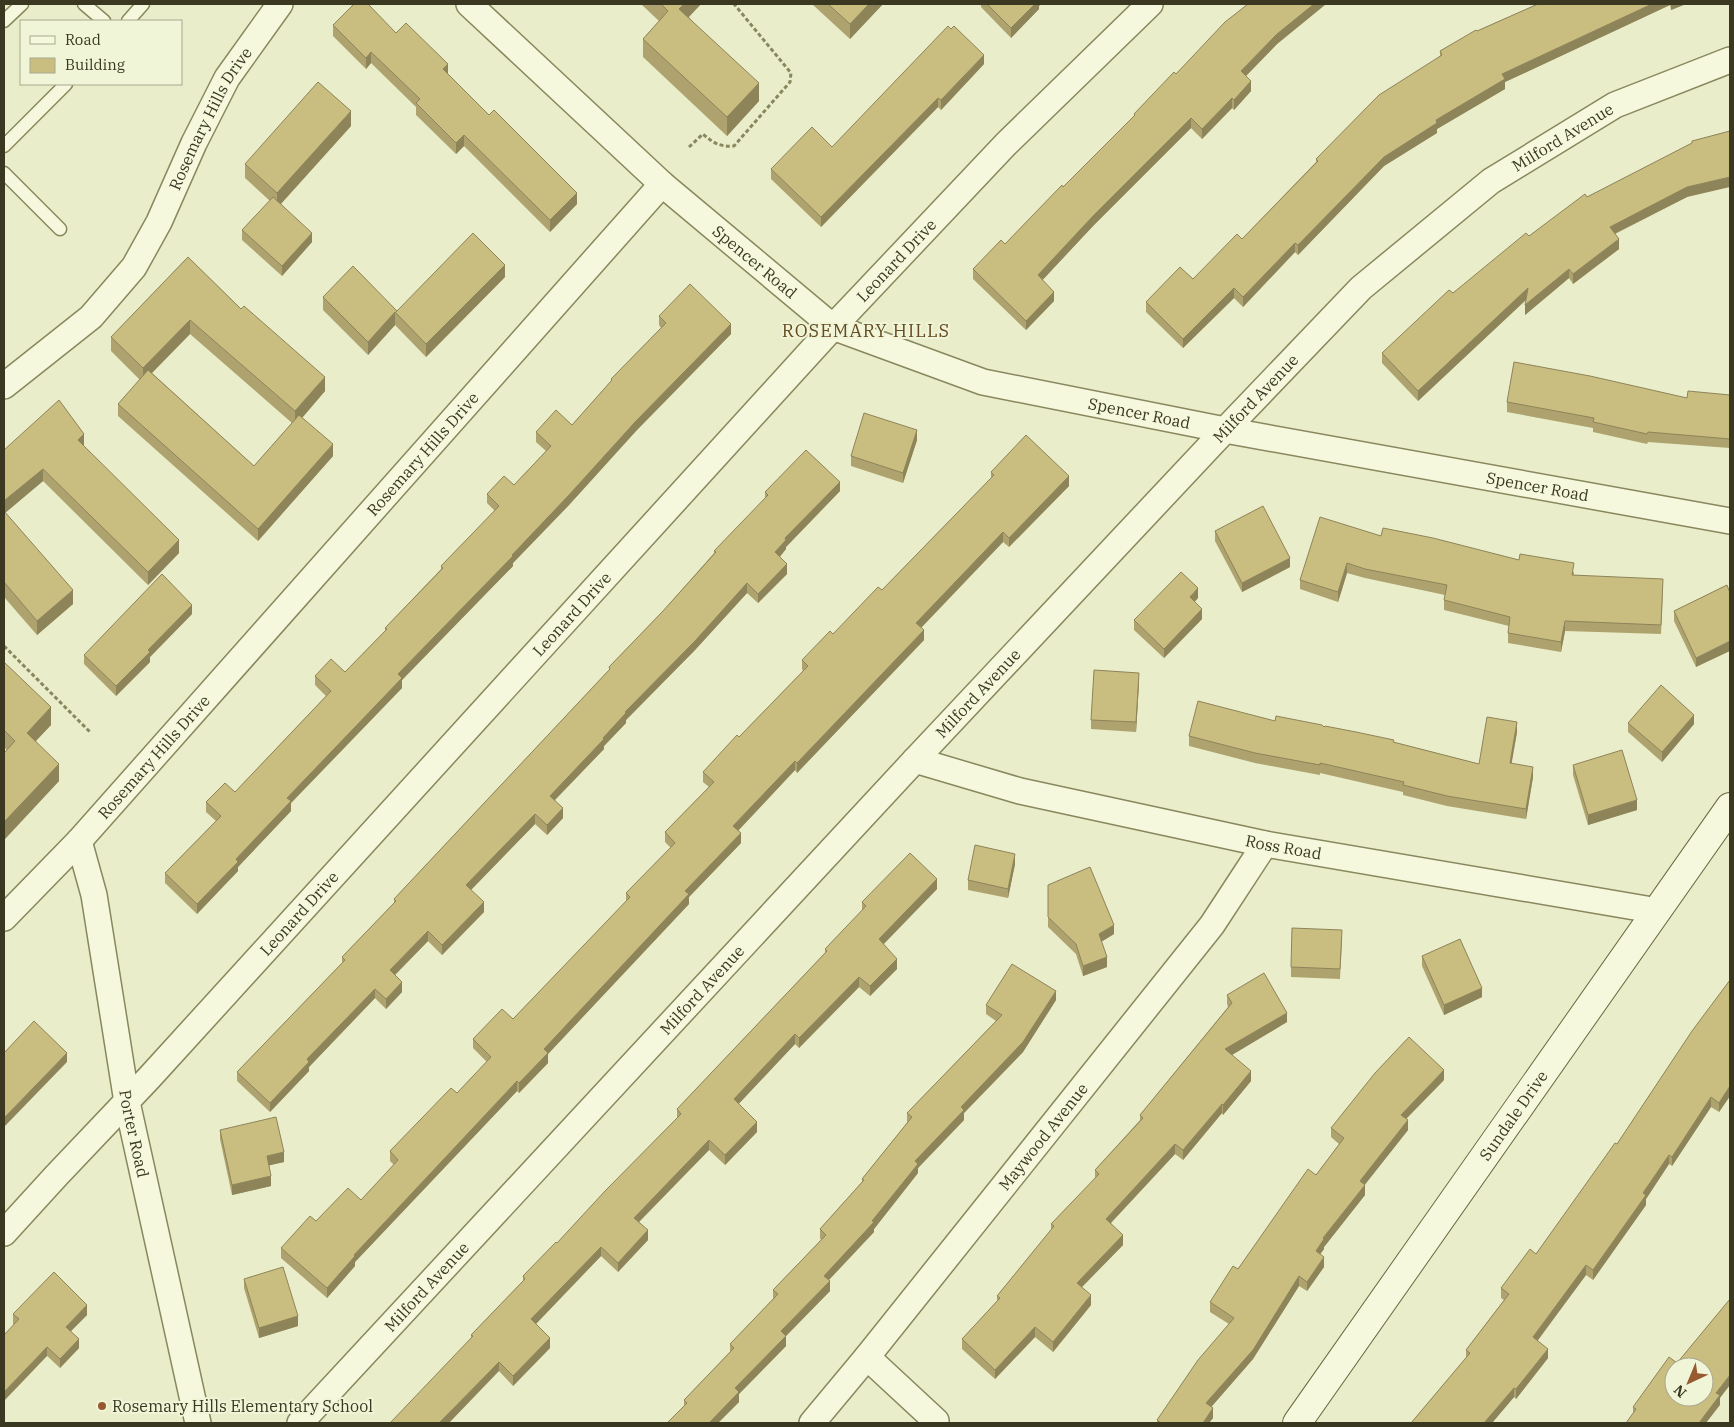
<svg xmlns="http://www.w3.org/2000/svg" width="1734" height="1427" viewBox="0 0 1734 1427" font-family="'IBM Plex Serif',serif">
<rect width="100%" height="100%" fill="#e9edc9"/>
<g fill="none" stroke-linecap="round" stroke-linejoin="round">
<defs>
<g id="lane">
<polyline points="84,4 104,21"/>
<polyline points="4,21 22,4"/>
<polyline points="128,21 143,4"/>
<polyline points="4,146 66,84"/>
<polyline points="4,173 60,229"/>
</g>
<g id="street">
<path id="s1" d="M469 4 662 184 833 327 983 382 1225 430 1730 521"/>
<path id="s2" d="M4 386 91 317 134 267 159 222 194 143 227 78 280 4"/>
<path id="s3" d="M915 760 1020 791 1265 844 1658 911"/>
<path id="s4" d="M79 841 94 895 127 1102 198 1423"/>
<path id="s5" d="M4 918 79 841 662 184"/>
<path id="s6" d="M4 1233 56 1176 149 1078 833 327 1006 144 1150 4"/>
<polyline points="867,1357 936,1421"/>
<path id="s7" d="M300 1423 915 760 1225 430 1361 288 1491 181 1615 105 1730 60"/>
<path id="s8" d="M812 1423 867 1357 1212 925 1265 844"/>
</g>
<g id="secondary">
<path id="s9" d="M1297 1423 1730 807"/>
</g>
</defs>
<use href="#lane" stroke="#89875e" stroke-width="15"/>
<use href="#street" stroke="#89875e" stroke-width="28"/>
<use href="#secondary" stroke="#6b6841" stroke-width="30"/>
<g stroke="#89875e" stroke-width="3" stroke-dasharray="4 2.5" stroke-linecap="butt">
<path d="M689 147 703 134C713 143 720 147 734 146L790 82 791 73 734 4"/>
<polyline points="4,646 90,732"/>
</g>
<use href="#lane" stroke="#f5f8dc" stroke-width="12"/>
<use href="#street" stroke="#f5f8dc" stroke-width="25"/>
<use href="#secondary" stroke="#f5f8dc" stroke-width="28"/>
</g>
<g fill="#aea36e" fill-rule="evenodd">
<polygon points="641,4 701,4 689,17 759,101 727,136 643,57 643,39 659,21"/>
<polygon points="812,4 883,4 850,39"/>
<polygon points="981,4 1041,4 1039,6 1039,9 1011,38 981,7"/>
<polygon points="1248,4 1326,4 1277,44 1246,76 1251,91 1234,110 1232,108 1202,139 1191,128 1093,226 1042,280 1054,301 1026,330 973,279 973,269 1005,244 1063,187 1134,116 1134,114"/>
<polygon points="1538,4 1686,4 1671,10 1670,5 1505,82 1505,89 1437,129 1437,133 1384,166 1298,255 1295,252 1243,307 1234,298 1183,348 1146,312 1146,302 1193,279 1242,239 1316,162 1316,159 1440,56 1440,51 1477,31"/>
<polygon points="333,25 396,33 448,74 577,204 550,232 464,146 456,154 416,115 416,107 371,63 366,69 333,36"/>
<polygon points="984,64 941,110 938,107 821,227 771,179 771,169 832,147"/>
<polygon points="351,126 281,204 312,242 282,276 242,240 242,230 270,201 245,178 245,164"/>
<polygon points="1730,131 1687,197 1615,234 1619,249 1573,284 1569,278 1525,315 1526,300 1418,401 1382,363 1382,353 1453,293 1529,236 1587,197 1692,144 1692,141"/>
<path d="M188 257 325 391 302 418 333 456 258 541 118 416V404L140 380 111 351V337ZM190 334 292 423 254 466 152 373Z"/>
<polygon points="505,277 426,357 395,325 368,355 323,310 323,297 397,311"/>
<polygon points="659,316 731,334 636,431 569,505 513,563 513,566 402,680 402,688 291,803 291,811 238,867 238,871 197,914 165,883 165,873 216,821 206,812 206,802 235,792 326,696 315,685 315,676 345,672 385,631 385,628 441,569 441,566 495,511 487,503 487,494 514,485 546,451 536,442 536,432 572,425 611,381 611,379 661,328 659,325"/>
<polygon points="1730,395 1730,448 1648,442 1647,444 1593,432 1593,428 1507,412 1507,402 1687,398"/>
<polygon points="917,440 903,483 851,466 851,456"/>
<polygon points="84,446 179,553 148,585 43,481 5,513 4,510 4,450"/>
<polygon points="991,472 1069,486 1009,547 1003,542 921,628 924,640 797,773 795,770 738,831 741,843 689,897 689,904 548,1054 548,1063 519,1093 517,1091 355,1262 355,1266 327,1298 281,1258 281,1248 316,1221 361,1200 394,1165 390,1161 390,1151 457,1093 487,1062 473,1048 473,1039 513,1019 626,902 626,893 671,848 665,842 665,832 709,787 703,782 703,772 739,737 803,671 802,669 802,660 833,634 882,590 991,478"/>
<polygon points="840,491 786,547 786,549 780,557 787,574 758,603 747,593 695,650 626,720 626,723 604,746 604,749 555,800 563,818 547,835 535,824 471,890 484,912 442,955 428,941 395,975 402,992 386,1009 375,998 309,1067 309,1071 270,1112 237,1081 237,1072 342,963 342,957 394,903 394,899 609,670 609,667 663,611 714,553 714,551 765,499 765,492"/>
<polygon points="4,511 73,604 37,635 4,597"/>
<polygon points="1215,531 1290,567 1242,592 1215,541"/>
<polygon points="1381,536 1519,560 1574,572 1574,575 1663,588 1661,634 1565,631 1561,652 1508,643 1508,633 1509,626 1444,610 1444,600 1445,595 1365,578 1347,573 1338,602 1300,589 1300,580"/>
<polygon points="1727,585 1696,667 1674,621 1674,611"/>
<polygon points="1198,598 1194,602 1202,619 1164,658 1134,630 1134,620"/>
<polygon points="192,614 150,657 150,662 116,696 84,664 84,655"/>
<polygon points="4,662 51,725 36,741 59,781 4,840 4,753 7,750 4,747"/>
<polygon points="1139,683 1136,732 1091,729 1091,720"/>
<polygon points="1275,721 1324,727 1394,742 1479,764 1517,732 1511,764 1533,777 1526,819 1447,806 1403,795 1403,792 1320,773 1320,775 1255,763 1189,746 1189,736"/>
<polygon points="1628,723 1694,724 1662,762 1628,732"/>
<polygon points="1573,765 1637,810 1588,825 1573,775"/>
<polygon points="1015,864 1008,898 968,890 968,880"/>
<polygon points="1048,885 1114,934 1101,942 1107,967 1083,976 1076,954 1048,927"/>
<polygon points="937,889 883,944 897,969 870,996 859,987 799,1048 795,1044 738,1104 757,1132 725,1165 709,1150 639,1222 648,1240 618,1272 601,1256 536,1324 550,1348 513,1386 499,1371 471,1338 471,1335 523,1281 523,1276 557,1243 677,1118 677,1109 825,953 825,949 862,911 862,902"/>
<polygon points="1342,940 1340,979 1291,977 1291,967"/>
<polygon points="1422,956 1482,997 1444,1015 1422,966"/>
<polygon points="1730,980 1730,1096 1719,1112 1711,1107 1672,1166 1669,1164 1646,1199 1646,1205 1593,1280 1586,1275 1537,1340 1548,1358 1516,1399 1514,1397 1492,1423 1411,1423 1466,1358 1466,1350 1504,1300 1501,1298 1501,1288 1536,1254 1617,1144"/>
<polygon points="1227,995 1287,1022 1232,1055 1251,1081 1223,1115 1222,1113 1183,1160 1175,1154 1111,1223 1123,1245 1082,1287 1091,1305 1053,1352 1035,1337 995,1379 962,1349 962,1339 997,1301 997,1296 1051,1230 1051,1224 1095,1179 1095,1170 1140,1120 1140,1115 1228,1007 1227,1004"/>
<polygon points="1056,1000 1023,1052 964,1113 964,1120 918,1168 918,1173 874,1229 874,1232 829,1280 830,1291 786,1336 786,1346 739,1394 739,1402 718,1423 667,1423 684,1406 684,1400 730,1352 730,1344 773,1299 773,1290 821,1240 820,1238 820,1229 862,1182 862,1179 907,1123 907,1113 996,1021 986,1014 986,1005"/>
<polygon points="1444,1080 1406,1119 1408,1130 1364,1185 1365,1195 1324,1247 1324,1249 1320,1254 1324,1267 1307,1291 1299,1286 1253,1359 1211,1407 1213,1418 1209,1423 1157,1423 1157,1420 1229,1324 1210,1312 1210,1302 1316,1175 1339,1144 1331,1137 1331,1128"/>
<polygon points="220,1130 284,1162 269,1165 271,1186 232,1195 220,1139"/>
<polygon points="244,1279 298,1326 259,1338 244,1288"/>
<polygon points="13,1314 87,1315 71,1331 79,1348 60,1368 13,1324"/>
<polygon points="1720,1398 1720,1405 1633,1414 1633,1407"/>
</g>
<g fill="#8d845a">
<polygon points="684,4 701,4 679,27 679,9"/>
<polygon points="869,4 883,4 850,39 850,24"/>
<polygon points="1035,4 1041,4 1039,6 1039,9 1011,38 1011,28"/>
<polygon points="1314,4 1326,4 1277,44 1241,81 1241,71 1277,34"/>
<polygon points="1652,4 1670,4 1670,5 1505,82 1505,89 1437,129 1437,133 1384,166 1298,255 1298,245 1384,157 1502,74"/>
<polygon points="1671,4 1686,4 1671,10"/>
<polygon points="371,52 371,63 366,69 366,58"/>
<polygon points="984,55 984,64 941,110 941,100"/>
<polygon points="448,64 448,76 443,69"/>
<polygon points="1251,81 1251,91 1234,110 1234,100"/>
<polygon points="759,83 759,101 727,136 727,117"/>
<polygon points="938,98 938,107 821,227 821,217"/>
<polygon points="1232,98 1232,108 1202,139 1202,129"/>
<polygon points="351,111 351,126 277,208 277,193"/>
<polygon points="1191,118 1191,128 1093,226 1038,285 1038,275 1093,216"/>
<polygon points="464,135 464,146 456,154 456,143"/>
<polygon points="1730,177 1730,187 1687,197 1610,236 1610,227 1687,187"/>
<polygon points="577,193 577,204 550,232 550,220"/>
<polygon points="312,233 312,242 282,276 282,266"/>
<polygon points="1619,239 1619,249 1573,284 1573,274"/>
<polygon points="1295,243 1295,252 1243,307 1243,297"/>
<polygon points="505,265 505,277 426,357 426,344"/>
<polygon points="1569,269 1569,278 1525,315 1525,305"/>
<polygon points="1234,288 1234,298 1183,348 1183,339"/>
<polygon points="1528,288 1528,298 1418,401 1418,391"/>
<polygon points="1054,292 1054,301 1026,330 1026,321"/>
<polygon points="395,312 395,325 368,355 368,342"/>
<polygon points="190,320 190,334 143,382 143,368"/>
<polygon points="731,324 731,334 636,431 569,505 513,563 513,566 402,680 402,688 291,803 291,811 238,867 238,871 197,914 197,904 236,859 287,798 398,674 512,555 636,421"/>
<polygon points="325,377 325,391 295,426 295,411"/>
<polygon points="917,430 917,440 903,483 903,473"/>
<polygon points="84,434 84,446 78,440"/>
<polygon points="333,444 333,456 258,541 258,529"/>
<polygon points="43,469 43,481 5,513 5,500"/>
<polygon points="1069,476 1069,486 1009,547 1009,538"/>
<polygon points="840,482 840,491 786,547 786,549 775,562 775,552 785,538"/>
<polygon points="1003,532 1003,542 916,633 916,623"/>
<polygon points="179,540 179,553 148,585 148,572"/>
<polygon points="1290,558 1290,567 1242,592 1242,583"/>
<polygon points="1347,563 1347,573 1338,602 1338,592"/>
<polygon points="787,564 787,574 758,603 758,594"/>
<polygon points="747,583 747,593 695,650 626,720 626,723 604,746 604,749 550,805 550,796 625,712"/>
<polygon points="1198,588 1198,598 1190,607 1190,597"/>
<polygon points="73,590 73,604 37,635 37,621"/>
<polygon points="192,605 192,614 150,657 150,662 116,696 116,686 148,650"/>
<polygon points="1202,609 1202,619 1164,658 1164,649"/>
<polygon points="1565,621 1565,631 1561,652 1561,642"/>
<polygon points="924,630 924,640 797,773 797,763"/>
<polygon points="1730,641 1730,651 1696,667 1696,658"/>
<polygon points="1139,673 1139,683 1136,732 1136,722"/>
<polygon points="51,707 51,725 27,750 27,733"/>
<polygon points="1694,715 1694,724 1662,762 1662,752"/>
<polygon points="1517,722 1517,732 1510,773 1510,763"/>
<polygon points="795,761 795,770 733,836 733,826"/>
<polygon points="59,764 59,781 4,840 4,822"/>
<polygon points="1533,767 1533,777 1526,819 1526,809"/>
<polygon points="1637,800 1637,810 1588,825 1588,815"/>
<polygon points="563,808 563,818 547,835 547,825"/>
<polygon points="535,814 535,824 466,895 466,885"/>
<polygon points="741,833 741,843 689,897 689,904 548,1054 548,1063 519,1093 519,1083 544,1049 685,891"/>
<polygon points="1015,854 1015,864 1008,898 1008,889"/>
<polygon points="937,879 937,889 879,949 879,939"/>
<polygon points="484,902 484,912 442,955 442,945"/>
<polygon points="1114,925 1114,934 1099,943 1099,934"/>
<polygon points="428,931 428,941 390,980 390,970"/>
<polygon points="1107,957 1107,967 1083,976 1083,966"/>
<polygon points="897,959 897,969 870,996 870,986"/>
<polygon points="859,977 859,987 799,1048 799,1038"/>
<polygon points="402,982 402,992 386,1009 386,999"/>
<polygon points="1482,988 1482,997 1444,1015 1444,1005"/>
<polygon points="375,989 375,998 309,1067 309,1071 270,1112 270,1103 307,1059"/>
<polygon points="1056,991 1056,1000 1023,1052 964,1113 964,1120 918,1168 918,1173 874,1229 874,1232 824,1285 824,1276 872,1221 915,1161"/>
<polygon points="1287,1013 1287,1022 1225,1059 1225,1049"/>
<polygon points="795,1034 795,1044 734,1109 734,1099"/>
<polygon points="67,1053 67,1062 4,1127 4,1118"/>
<polygon points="1444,1070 1444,1080 1401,1124 1401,1115"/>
<polygon points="1251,1071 1251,1081 1223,1115 1223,1105"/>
<polygon points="517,1081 517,1091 355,1262 355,1266 327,1298 327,1288 354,1255"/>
<polygon points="1730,1086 1730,1096 1719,1112 1719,1103"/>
<polygon points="1711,1097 1711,1107 1672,1166 1672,1157"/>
<polygon points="1222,1104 1222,1113 1183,1160 1183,1150"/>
<polygon points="1408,1120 1408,1130 1360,1191 1360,1181"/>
<polygon points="757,1122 757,1132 725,1165 725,1155"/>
<polygon points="709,1140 709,1150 634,1227 634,1218"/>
<polygon points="1175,1144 1175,1154 1106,1228 1106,1219"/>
<polygon points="284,1152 284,1162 267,1166 267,1156"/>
<polygon points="1669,1155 1669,1164 1646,1199 1646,1205 1593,1280 1593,1270 1643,1193"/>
<polygon points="271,1176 271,1186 232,1195 232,1185"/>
<polygon points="1365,1185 1365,1195 1324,1247 1324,1249 1316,1260 1316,1251 1323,1238"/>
<polygon points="648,1230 648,1240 618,1272 618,1263"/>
<polygon points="1123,1235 1123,1245 1077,1292 1077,1283"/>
<polygon points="601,1247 601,1256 531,1329 531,1319"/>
<polygon points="1324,1257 1324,1267 1307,1291 1307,1282"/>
<polygon points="1586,1265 1586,1275 1533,1347 1533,1337"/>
<polygon points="1299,1276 1299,1286 1253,1359 1206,1413 1206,1403"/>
<polygon points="830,1281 830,1291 786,1336 786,1346 739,1394 739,1402 718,1423 709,1423 735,1388 781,1331"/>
<polygon points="1091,1295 1091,1305 1053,1352 1053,1342"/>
<polygon points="87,1305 87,1315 66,1336 66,1327"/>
<polygon points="298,1316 298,1326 259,1338 259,1328"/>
<polygon points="1035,1327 1035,1337 995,1379 995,1370"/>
<polygon points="550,1338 550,1348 513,1386 513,1376"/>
<polygon points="79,1339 79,1348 60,1368 60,1359"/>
<polygon points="47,1347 47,1356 4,1401 4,1392"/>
<polygon points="1548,1349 1548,1358 1516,1399 1516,1389"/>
<polygon points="499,1362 499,1371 449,1423 439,1423"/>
<polygon points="1730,1375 1730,1385 1720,1398 1720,1405 1706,1423 1699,1423 1716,1393"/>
<polygon points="1514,1388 1514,1397 1492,1423 1484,1423"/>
<polygon points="1213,1408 1213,1418 1209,1423 1203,1423"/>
</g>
<g fill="#cabd80" stroke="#8d845a" fill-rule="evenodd">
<polygon points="354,4 368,4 396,33 406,23 448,64 443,69 489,115 494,110 577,193 550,220 464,135 456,143 416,103 420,99 371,52 366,58 333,25"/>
<polygon points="661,4 684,4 679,9 759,83 727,117 643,39 668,11"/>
<polygon points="828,4 869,4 850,24"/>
<polygon points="987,4 1035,4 1011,28"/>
<polygon points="1248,4 1314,4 1277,34 1241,71 1251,81 1234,100 1232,98 1202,129 1191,118 1093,216 1038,275 1054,292 1026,321 973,269 1001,240 1005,244 1062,185 1063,187 1135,115 1134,114 1174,72 1176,74 1225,22"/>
<polygon points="1538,4 1652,4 1502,74 1505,79 1436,120 1437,123 1384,157 1298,245 1295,243 1243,297 1234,288 1183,339 1146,302 1180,267 1193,279 1237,234 1242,239 1318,161 1316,159 1379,95 1442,55 1440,51 1476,30 1477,31"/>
<polygon points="948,26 951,29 954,26 984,55 941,100 938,98 821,217 771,169 812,127 832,147"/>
<polygon points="318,82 351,111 277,193 245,164"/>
<polygon points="1730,131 1730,177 1687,187 1610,227 1619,239 1573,274 1569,269 1525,305 1528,288 1418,391 1382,353 1449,290 1453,293 1526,233 1529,236 1585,194 1587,197 1692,143 1692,141"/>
<polygon points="273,197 312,233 282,266 242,230"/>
<polygon points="473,233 505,265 426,344 395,312 368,342 323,297 353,266 397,311 396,312"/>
<polygon points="188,257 241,309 244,306 325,377 295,411 190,320 143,368 111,337"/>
<polygon points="690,284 731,324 636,421 569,495 512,555 513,556 398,674 402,678 287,798 291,801 236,859 238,862 197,904 165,873 221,816 206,802 225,783 235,792 331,691 315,676 331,659 345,672 387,629 385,628 443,568 441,566 499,506 487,494 504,476 514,485 551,446 536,432 556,410 572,425 612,380 611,379 666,323 659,316"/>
<polygon points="1514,362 1590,376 1687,398 1688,391 1730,395 1730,439 1648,432 1647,434 1593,422 1594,418 1507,402"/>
<polygon points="148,370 254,466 299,415 333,444 258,529 118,404"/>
<polygon points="59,400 84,434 78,440 179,540 148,572 43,469 5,500 4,498 4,450"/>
<polygon points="864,413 917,430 903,473 851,456"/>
<polygon points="1026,435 1069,476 1009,538 1003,532 916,623 924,630 797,763 795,761 733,826 741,833 685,891 689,894 544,1049 548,1053 519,1083 517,1081 354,1255 355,1256 327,1288 281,1248 310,1216 316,1221 348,1188 361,1200 398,1160 390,1151 451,1088 457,1093 491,1057 473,1039 502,1009 513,1019 630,897 626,893 675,843 665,832 714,782 703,772 737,735 739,737 808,666 802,660 830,631 833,634 878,587 882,590 994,475 991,472"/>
<polygon points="806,450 840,482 785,538 786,540 775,552 787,564 758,594 747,583 695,641 625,712 626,713 603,738 604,739 550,796 563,808 547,825 535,814 466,885 484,902 442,945 428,931 390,970 402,982 386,999 375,989 307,1059 309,1062 270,1103 237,1072 345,960 342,957 396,901 394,899 610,669 609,667 663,611 716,552 714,551 768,495 765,492"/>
<polygon points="1263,506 1290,558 1242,583 1215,531"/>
<polygon points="4,511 73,590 37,621 4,582"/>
<polygon points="1320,517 1381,536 1383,528 1433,538 1519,560 1520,554 1574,563 1572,575 1663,579 1661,625 1565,621 1561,642 1508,633 1510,617 1444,600 1447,585 1365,569 1347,563 1338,592 1300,580"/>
<polygon points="1181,572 1198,588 1190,597 1202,609 1164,649 1134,620"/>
<polygon points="162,574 192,605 148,650 150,652 116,686 84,655"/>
<polygon points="1727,585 1730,593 1730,641 1696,658 1674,611"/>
<polygon points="4,662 51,707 27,733 59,764 4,822 4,753 15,741 4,730"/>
<polygon points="1094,670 1139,673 1136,722 1091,720"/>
<polygon points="1661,685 1694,715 1662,752 1628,723"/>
<polygon points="1198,701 1275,721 1276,716 1322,725 1324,727 1325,726 1356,732 1394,740 1393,742 1479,764 1487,717 1517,722 1510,763 1533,767 1526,809 1447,796 1403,785 1404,782 1320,763 1320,765 1255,753 1189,736"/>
<polygon points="1622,750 1637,800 1588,815 1573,765"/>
<polygon points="975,845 1015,854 1008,889 968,880"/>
<polygon points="910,853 937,879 879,939 897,959 870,986 859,977 799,1038 795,1034 734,1099 757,1122 725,1155 709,1140 634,1218 648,1230 618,1263 601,1247 531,1319 550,1338 513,1376 499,1362 439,1423 390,1423 473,1336 471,1335 525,1279 523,1276 556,1242 557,1243 605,1191 681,1114 677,1109 827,951 825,949 866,906 862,902"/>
<polygon points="1090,867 1114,925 1099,934 1107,957 1083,966 1076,944 1048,917 1048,885"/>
<polygon points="1292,928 1342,930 1340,969 1291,967"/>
<polygon points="1460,939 1482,988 1444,1005 1422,956"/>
<polygon points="1012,964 1056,991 1023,1042 961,1107 964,1110 915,1161 918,1164 872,1221 874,1222 824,1276 830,1281 781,1331 786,1336 735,1388 739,1392 709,1423 667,1423 687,1403 684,1400 734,1348 730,1344 778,1294 773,1290 826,1235 820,1229 864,1180 862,1179 912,1117 907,1113 1002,1015 986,1005"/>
<polygon points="1264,973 1287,1013 1225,1049 1251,1071 1223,1105 1222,1104 1183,1150 1175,1144 1106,1219 1123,1235 1077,1283 1091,1295 1053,1342 1035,1327 995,1370 962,1339 1000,1298 997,1296 1054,1226 1051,1224 1099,1174 1095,1170 1143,1118 1140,1115 1232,1003 1227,995"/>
<polygon points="1730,980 1730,1086 1719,1103 1711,1097 1672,1157 1669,1155 1643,1193 1646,1195 1593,1270 1586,1265 1533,1337 1548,1349 1516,1389 1514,1388 1484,1423 1411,1423 1470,1353 1466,1350 1509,1294 1501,1288 1530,1249 1536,1254 1615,1143 1617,1144 1692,1031"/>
<polygon points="34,1021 67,1053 4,1118 4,1053"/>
<polygon points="1409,1037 1444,1070 1401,1115 1408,1120 1360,1181 1365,1185 1323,1238 1324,1239 1316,1251 1324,1257 1307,1282 1299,1276 1253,1350 1206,1403 1213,1408 1203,1423 1161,1423 1157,1420 1198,1360 1234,1318 1210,1302 1233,1266 1238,1269 1308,1169 1316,1175 1344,1138 1331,1128 1375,1073"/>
<polygon points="276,1117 284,1152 267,1156 271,1176 232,1185 220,1130"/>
<polygon points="283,1267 298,1316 259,1328 244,1279"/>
<polygon points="54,1272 87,1305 66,1327 79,1339 60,1359 47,1347 4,1392 4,1335 19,1319 13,1314"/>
<path d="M1730 1299V1375L1716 1393 1720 1395 1699 1423H1626L1636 1409 1633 1407 1669 1357 1677 1363ZM1674 1367H1704V1397H1674Z"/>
</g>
<circle fill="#965930" stroke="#f1f5d8" stroke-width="2" cx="102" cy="1406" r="5"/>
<g text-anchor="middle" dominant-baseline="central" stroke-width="4" stroke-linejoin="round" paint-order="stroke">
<g font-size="16" fill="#3a3821" stroke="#f1f5d8">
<text stroke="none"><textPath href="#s2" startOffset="344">Rosemary Hills Drive</textPath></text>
<text stroke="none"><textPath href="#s7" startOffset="1806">Milford Avenue</textPath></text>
<text stroke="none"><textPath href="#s6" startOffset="1320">Leonard Drive</textPath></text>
<text stroke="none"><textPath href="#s1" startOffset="385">Spencer Road</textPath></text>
<text stroke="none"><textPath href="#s7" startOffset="1401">Milford Avenue</textPath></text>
<text stroke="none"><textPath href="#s1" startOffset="806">Spencer Road</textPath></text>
<text stroke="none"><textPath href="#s5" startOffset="625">Rosemary Hills Drive</textPath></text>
<text stroke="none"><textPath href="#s1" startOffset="1211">Spencer Road</textPath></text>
<text stroke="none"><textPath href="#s6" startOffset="840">Leonard Drive</textPath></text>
<text stroke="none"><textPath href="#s7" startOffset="996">Milford Avenue</textPath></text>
<text stroke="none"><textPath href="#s5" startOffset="220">Rosemary Hills Drive</textPath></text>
<text stroke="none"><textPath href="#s3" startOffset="379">Ross Road</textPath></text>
<text stroke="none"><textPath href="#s6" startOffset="435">Leonard Drive</textPath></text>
<text stroke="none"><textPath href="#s7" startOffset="591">Milford Avenue</textPath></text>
<text stroke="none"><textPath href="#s9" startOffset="376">Sundale Drive</textPath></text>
<text stroke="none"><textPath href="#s4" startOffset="298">Porter Road</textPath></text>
<text stroke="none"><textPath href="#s8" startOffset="368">Maywood Avenue</textPath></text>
<text stroke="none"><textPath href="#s7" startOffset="186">Milford Avenue</textPath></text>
</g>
<g font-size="16" fill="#3a3821" stroke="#f1f5d8" text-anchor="start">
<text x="112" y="1406">Rosemary Hills Elementary School</text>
</g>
<g font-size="18" letter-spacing="1" fill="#654c22" stroke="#f1f5d8">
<text x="866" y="330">ROSEMARY HILLS</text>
</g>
</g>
<rect width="1734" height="1427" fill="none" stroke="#3a3821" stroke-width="10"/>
<rect x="20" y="20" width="162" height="65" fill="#f1f5d8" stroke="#a8a98f"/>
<rect x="30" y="36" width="25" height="8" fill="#f5f8dc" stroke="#a8a98f"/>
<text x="65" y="45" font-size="15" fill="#3a3821">Road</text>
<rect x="30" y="58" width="25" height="15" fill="#cabd80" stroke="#a8a98f"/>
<text x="65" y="70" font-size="15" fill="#3a3821">Building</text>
<g transform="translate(1689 1382) rotate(224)"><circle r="24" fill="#f1f5d8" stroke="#a8a98f"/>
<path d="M0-4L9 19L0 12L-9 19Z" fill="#965930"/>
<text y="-8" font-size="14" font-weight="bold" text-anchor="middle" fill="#3a3821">N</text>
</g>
</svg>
